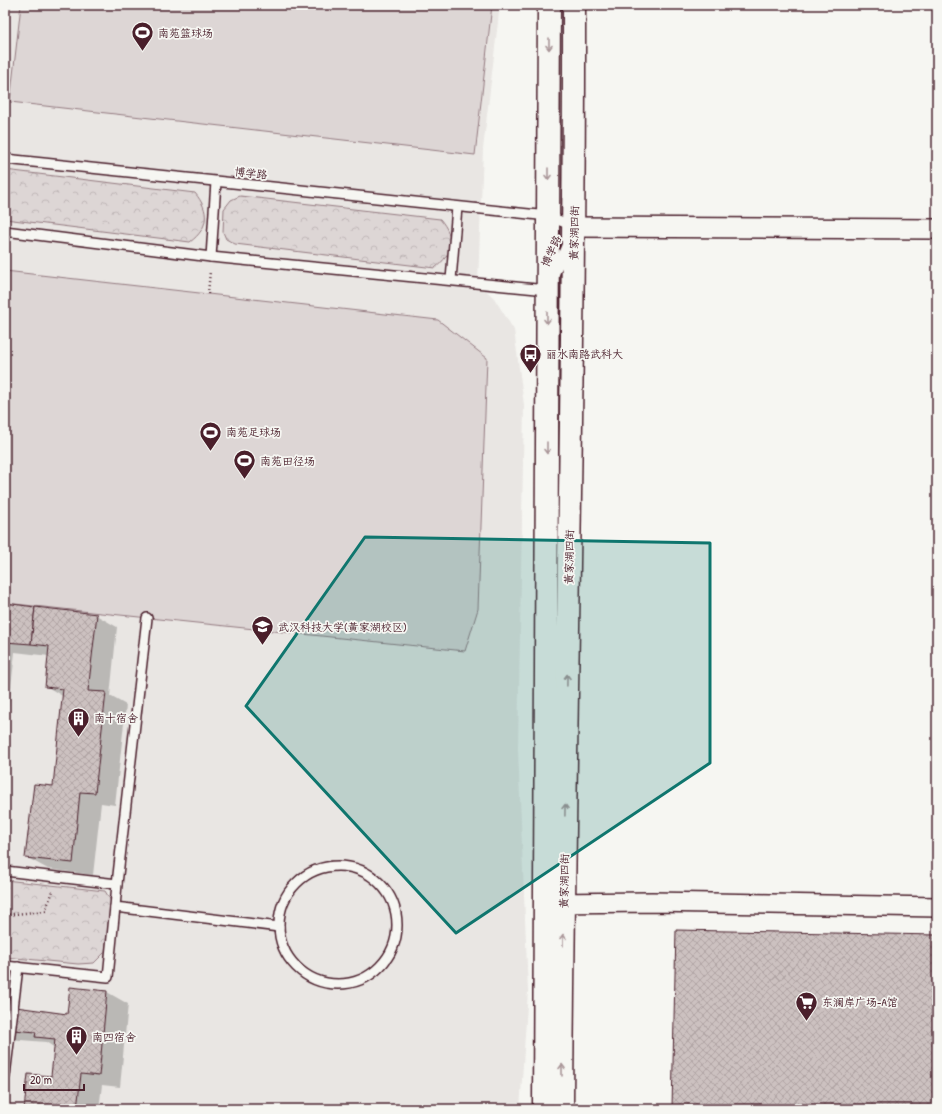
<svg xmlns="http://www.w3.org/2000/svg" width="942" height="1114" viewBox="0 0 942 1114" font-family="'Patrick Hand','LXGW WenKai TC',sans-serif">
<defs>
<pattern id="forest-crowns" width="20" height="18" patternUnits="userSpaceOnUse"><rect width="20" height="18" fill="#ddd6d5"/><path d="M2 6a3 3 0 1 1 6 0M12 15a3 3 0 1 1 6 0" fill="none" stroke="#bfb7b7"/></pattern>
<pattern id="building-cross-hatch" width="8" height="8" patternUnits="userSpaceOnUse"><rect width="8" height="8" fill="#ccc1c0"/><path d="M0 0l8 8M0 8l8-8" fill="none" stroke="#b1a5a5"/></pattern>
</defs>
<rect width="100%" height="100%" fill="#f6f6f2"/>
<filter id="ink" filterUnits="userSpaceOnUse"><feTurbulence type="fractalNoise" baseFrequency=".025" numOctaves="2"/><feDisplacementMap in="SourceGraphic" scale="8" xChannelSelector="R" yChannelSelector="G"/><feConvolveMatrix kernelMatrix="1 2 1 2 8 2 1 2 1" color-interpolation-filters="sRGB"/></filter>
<g filter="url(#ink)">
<polygon fill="#e9e6e3" points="5,5 500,5 483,149 478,283 494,298 514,330 524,405 518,749 528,991 520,1109 5,1109"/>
<g fill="url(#forest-crowns)" stroke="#947a80">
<path d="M5 170 195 193C210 211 209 228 190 242L5 219Z"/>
<path d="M240 196 440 219C455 237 454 253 435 268L235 244 226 239 223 232 224 209 231 200Z"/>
<polygon points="5,880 105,891 111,901 105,952 94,963 78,964 5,957"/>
</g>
<g fill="#ddd6d5" stroke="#947a80">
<polygon points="21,5 492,5 475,155 10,102"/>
<polygon points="5,271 438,320 487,358 478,609 465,651 5,603"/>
</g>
<g fill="#0003">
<polygon points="5,604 96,615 117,627 110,696 126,705 115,805 101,803 93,875 48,869 26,857 54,787 64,697 46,686 49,656 15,652 5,742"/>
<polygon points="937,936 937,1109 673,1108"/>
<polygon points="71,988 107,992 128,1004 120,1087 102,1085 99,1109 25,1109 52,1077 55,1048 46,1042 7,1039 5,1064 5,1008 68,1015"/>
</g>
<g fill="url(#building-cross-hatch)" stroke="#4a1f2b">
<polygon points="5,603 35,607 31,644 5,642"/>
<polygon points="35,607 97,614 88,691 106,692 95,793 80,792 73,863 25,858 34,784 53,786 63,689 45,687 49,646 31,644"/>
<polygon points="676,930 937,935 937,1109 672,1108"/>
<polygon points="70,987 107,991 99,1076 81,1074 77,1109 24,1109 28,1074 51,1076 55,1039 35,1037 36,1032 14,1030 16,1007 67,1014"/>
<polygon points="5,1006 16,1007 14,1030 5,1030"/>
</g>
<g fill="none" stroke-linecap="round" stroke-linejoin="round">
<defs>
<g id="service">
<polyline points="5,159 548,216 573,226"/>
<polyline points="5,231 211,257 547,290 548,288"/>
<polyline points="211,257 216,182"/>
<polyline points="554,275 566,246"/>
<polyline points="451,280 457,207"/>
<circle cx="338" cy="925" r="59"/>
<polyline points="5,871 117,884 147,618"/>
<polyline points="117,884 115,907 279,927"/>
<polyline points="5,966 108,977 115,907"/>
<polyline points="5,1076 18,967"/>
</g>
<g id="minor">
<polyline points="575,227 937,229"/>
<polyline points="550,903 652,902 937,907"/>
</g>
<g id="tertiary">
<polyline points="544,1109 549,5"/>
<path d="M562 1109C564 741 575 373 574 5"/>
</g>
</defs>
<use href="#service" stroke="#4a1f2b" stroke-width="12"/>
<use href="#minor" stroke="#4a1f2b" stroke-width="22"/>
<use href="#tertiary" stroke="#4a1f2b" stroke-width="25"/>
<g stroke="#4a1f2b" stroke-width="2.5" stroke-dasharray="1 3" stroke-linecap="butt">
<polyline points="208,294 210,271"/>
<polyline points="5,915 45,911 53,891"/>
</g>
<use href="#service" stroke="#f6f6f2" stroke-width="9"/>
<use href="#minor" stroke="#f6f6f2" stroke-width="19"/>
<use href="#tertiary" stroke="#f6f6f2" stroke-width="22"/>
</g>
<defs><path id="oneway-shaft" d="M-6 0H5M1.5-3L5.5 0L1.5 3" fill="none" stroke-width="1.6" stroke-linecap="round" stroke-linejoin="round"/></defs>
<g stroke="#a99598">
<use href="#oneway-shaft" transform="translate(549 44) rotate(90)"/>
<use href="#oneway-shaft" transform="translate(548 174) rotate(90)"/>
<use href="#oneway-shaft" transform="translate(547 318) rotate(90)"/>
<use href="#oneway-shaft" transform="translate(547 448) rotate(90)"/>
<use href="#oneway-shaft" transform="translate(567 680) rotate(-89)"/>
<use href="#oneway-shaft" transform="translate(565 810) rotate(-89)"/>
<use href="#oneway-shaft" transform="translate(563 940) rotate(-90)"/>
<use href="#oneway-shaft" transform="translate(562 1070) rotate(-90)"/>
</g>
</g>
<path fill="#0f766e" fill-opacity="0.2" stroke="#0f766e" stroke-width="3" stroke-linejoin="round" d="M365 537 710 543V763L456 933 246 706Z"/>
<defs>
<symbol id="stadium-pin" viewBox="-11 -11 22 30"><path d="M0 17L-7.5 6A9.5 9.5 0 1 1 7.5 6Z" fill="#4a1f2b" stroke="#f6f6f2"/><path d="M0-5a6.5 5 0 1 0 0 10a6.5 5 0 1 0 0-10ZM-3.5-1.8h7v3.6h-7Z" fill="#fff"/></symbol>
<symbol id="bus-pin" viewBox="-11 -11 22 30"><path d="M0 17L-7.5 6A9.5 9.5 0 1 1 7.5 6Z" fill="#4a1f2b" stroke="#f6f6f2"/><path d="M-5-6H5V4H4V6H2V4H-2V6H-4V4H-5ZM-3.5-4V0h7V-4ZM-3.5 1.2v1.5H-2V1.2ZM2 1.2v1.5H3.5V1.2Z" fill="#fff"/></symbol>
<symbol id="university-pin" viewBox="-11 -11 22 30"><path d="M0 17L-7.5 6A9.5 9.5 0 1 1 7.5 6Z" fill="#4a1f2b" stroke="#f6f6f2"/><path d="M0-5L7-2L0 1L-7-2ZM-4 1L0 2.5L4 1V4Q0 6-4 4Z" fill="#fff"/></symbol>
<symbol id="building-pin" viewBox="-11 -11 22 30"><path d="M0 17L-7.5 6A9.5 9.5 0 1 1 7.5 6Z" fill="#4a1f2b" stroke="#f6f6f2"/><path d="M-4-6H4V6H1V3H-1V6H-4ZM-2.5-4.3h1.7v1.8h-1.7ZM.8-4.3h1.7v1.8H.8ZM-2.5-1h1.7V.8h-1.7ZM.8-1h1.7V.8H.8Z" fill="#fff"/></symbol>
<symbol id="supermarket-pin" viewBox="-11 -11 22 30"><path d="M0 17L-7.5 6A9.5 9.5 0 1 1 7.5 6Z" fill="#4a1f2b" stroke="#f6f6f2"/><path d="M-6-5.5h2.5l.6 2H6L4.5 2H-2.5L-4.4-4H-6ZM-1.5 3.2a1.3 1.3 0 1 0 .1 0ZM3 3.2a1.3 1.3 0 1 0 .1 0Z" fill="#fff"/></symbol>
</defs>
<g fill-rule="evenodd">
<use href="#stadium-pin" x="130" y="20" width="25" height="34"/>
<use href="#bus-pin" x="518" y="342" width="25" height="34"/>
<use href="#stadium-pin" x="198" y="420" width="25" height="34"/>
<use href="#stadium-pin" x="232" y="448" width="25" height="34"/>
<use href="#university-pin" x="250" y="614" width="25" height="34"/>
<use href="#building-pin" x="66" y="706" width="25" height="34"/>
<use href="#supermarket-pin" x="794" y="990" width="25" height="34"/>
<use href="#building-pin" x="64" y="1024" width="25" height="34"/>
</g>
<g text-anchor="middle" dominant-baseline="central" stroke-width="3.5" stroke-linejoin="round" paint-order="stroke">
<g font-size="11" fill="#4a1f2b" stroke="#f6f6f2" text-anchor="start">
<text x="158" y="33">南苑篮球场</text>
<text x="546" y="354">丽水南路武科大</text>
<text x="226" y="432">南苑足球场</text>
<text x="260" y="461">南苑田径场</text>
<text x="278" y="627">武汉科技大学(黄家湖校区)</text>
<text x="94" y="718">南十宿舍</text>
<text x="822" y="1002">东澜岸广场-A馆</text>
<text x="92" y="1037">南四宿舍</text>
</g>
<g font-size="11" fill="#4a1f2b" stroke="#f6f6f2">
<text transform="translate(251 173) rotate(6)">博学路</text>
<text transform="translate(574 233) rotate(-89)">黄家湖四街</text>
<text transform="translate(551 251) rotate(-66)">博学路</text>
<text transform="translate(569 557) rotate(-89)">黄家湖四街</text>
<text transform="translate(564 881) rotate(-89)">黄家湖四街</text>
</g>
</g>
<rect width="942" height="1114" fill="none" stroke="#f6f6f2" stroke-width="20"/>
<rect x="10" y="10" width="922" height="1094" fill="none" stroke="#4a1f2b" stroke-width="1.5" filter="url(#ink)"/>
<path d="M24 1084v6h60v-6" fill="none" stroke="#4a1f2b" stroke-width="2"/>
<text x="30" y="1084" font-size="12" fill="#4a1f2b" stroke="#f6f6f2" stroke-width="3" paint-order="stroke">20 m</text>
</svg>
